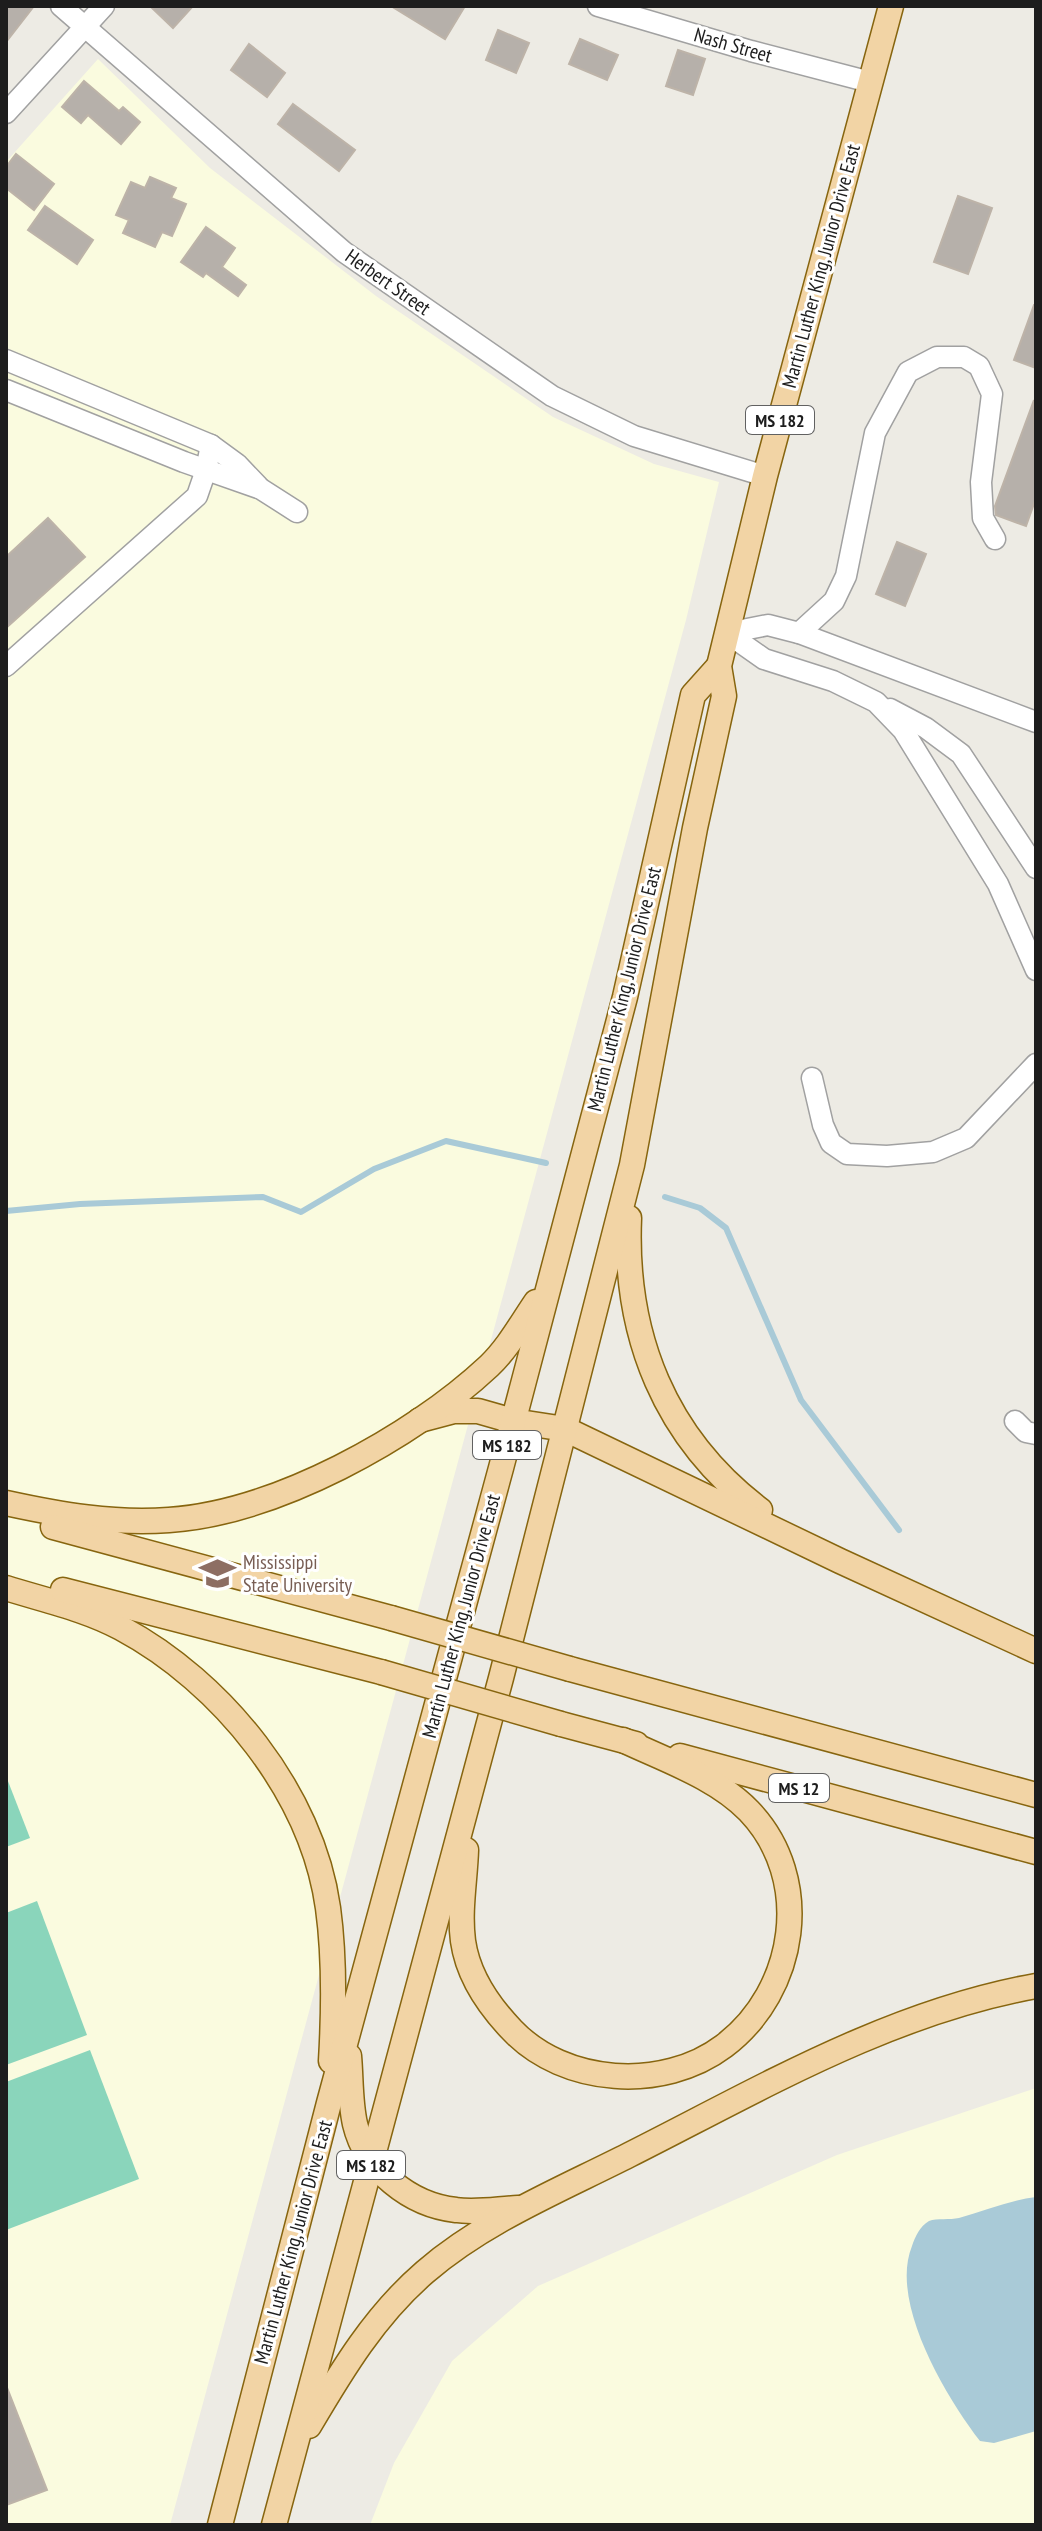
<svg xmlns="http://www.w3.org/2000/svg" width="1042" height="2531" viewBox="0 0 1042 2531" font-family="'PT Sans Narrow',sans-serif">
<rect width="100%" height="100%" fill="#edebe4"/>
<g fill="#fafbdf">
<polygon points="98,59 210,168 376,296 553,417 654,464 719,482 686,620 170,2525 6,2525 6,162"/>
<polygon points="1036,2088 1036,2525 370,2525 394,2463 452,2361 538,2286 837,2155"/>
</g>
<g fill="#8ad5bb">
<polygon points="6,1776 30,1838 6,1847"/>
<polygon points="37,1901 87,2035 6,2065 6,1913"/>
<polygon points="90,2050 139,2179 6,2230 6,2082"/>
</g>
<path fill="#a9cad7" d="M1036 2197V2431L994 2443 980 2441C946 2397 889 2302 912 2246 915 2237 920 2226 929 2221 937 2218 950 2220 959 2218 985 2211 1010 2200 1036 2197Z"/>
<g fill="none" stroke-linecap="round" stroke-linejoin="round">
<g stroke="#a9cad7" stroke-width="6">
<polyline points="665,1197 700,1208 726,1228 801,1400 899,1530"/>
<polyline points="6,1211 80,1204 263,1197 301,1212 374,1169 446,1141 546,1163"/>
</g>
</g>
<g fill="#b6b0aa" stroke="#bdb3a8" stroke-width="2">
<polygon points="6,6 34,6 6,42"/>
<polygon points="150,6 193,6 173,28"/>
<polygon points="391,6 465,6 445,39"/>
<polygon points="498,30 529,43 516,73 486,60"/>
<polygon points="580,39 618,55 607,80 569,64"/>
<polygon points="249,44 285,73 267,97 231,70"/>
<polygon points="678,50 705,59 693,95 666,86"/>
<polygon points="84,81 119,111 123,107 140,122 121,144 88,115 81,123 62,107"/>
<polygon points="293,104 355,150 339,171 278,124"/>
<polygon points="16,154 54,184 34,210 6,188 6,167"/>
<polygon points="150,177 176,188 171,198 186,204 172,236 162,232 155,247 123,233 129,220 116,215 131,182 145,188"/>
<polygon points="958,196 992,208 968,274 934,262"/>
<polygon points="45,206 93,240 77,264 28,230"/>
<polygon points="206,227 235,248 222,267 246,285 238,296 206,273 203,277 181,262"/>
<polygon points="1034,305 1036,305 1036,368 1014,360"/>
<polygon points="1034,400 1036,498 1026,526 996,515 995,506"/>
<polygon points="48,518 85,557 6,628 6,557"/>
<polygon points="897,542 926,554 905,606 876,594"/>
<polygon points="6,2385 47,2490 6,2505"/>
</g>
<g fill="none" stroke-linecap="round" stroke-linejoin="round">
<defs>
<g id="minor">
<polyline points="61,6 344,252 552,396 634,436 765,476"/>
<polyline points="598,6 751,51 870,82"/>
<polyline points="6,113 104,6"/>
<polyline points="6,360 211,445 237,464 258,486"/>
<polyline points="6,390 184,462 261,489 297,512"/>
<polyline points="727,633 764,659 833,681 876,702 903,730 998,884 1036,970"/>
<polyline points="727,633 768,625 799,633 1036,722"/>
<polyline points="799,633 834,601 846,576 875,433 908,372 937,357 964,357 979,366 992,394 981,482 983,518 995,539"/>
<polyline points="6,666 197,496 206,470 211,445"/>
<polyline points="890,709 926,728 961,754 1036,868"/>
<polyline points="812,1078 823,1125 831,1143 847,1154 887,1156 933,1152 966,1138 1036,1064"/>
<polyline points="1015,1421 1026,1432 1036,1434"/>
</g>
<g id="major">
<path d="M629 1218C624 1336 665 1438 760 1510"/>
<polyline points="420,1420 454,1411 478,1411 513,1421 565,1429 840,1561 1036,1651"/>
<path d="M6 1503C61 1515 113 1524 169 1520 275 1513 412 1438 489 1366 508 1348 521 1324 536 1302"/>
<polyline points="53,1527 391,1618"/>
<path d="M6 1588C44 1600 86 1609 121 1628 222 1682 312 1793 328 1908 335 1959 334 2010 331 2061"/>
<polyline points="63,1590 381,1672"/>
<polyline points="570,1669 1036,1795"/>
<polyline points="561,1724 636,1744"/>
<polyline points="680,1756 1036,1852"/>
<path d="M466 1850C465 1880 459 1911 463 1941 468 1976 488 2005 512 2030 564 2085 663 2092 724 2046 797 1991 814 1879 749 1811 716 1777 665 1760 623 1740"/>
<path d="M349 2056C351 2078 350 2102 355 2124 366 2170 410 2205 456 2210 476 2213 497 2209 518 2208"/>
<path d="M309 2426C342 2370 375 2315 425 2272 484 2221 560 2190 629 2155 760 2089 890 2012 1036 1986"/>
<polyline points="220,2525 329,2103 501,1468 625,997 693,695 719,666"/>
<polyline points="274,2525 501,1678 632,1165 695,828 724,696 719,666 727,633 765,476 891,6"/>
</g>
</defs>
<use href="#minor" stroke="#a1a1a1" stroke-width="23"/>
<use href="#major" stroke="#87650f" stroke-width="27"/>
<use href="#minor" stroke="#fff" stroke-width="20"/>
<use href="#major" stroke="#f2d4a5" stroke-width="24"/>
<defs>
<g id="major-bridge">
<polyline points="391,1618 570,1669"/>
<polyline points="381,1672 561,1724"/>
</g>
</defs>
<use href="#major-bridge" stroke="#87650f" stroke-width="27" stroke-linecap="butt"/>
<use href="#major-bridge" stroke="#f2d4a5" stroke-width="24"/>
</g>
<defs>
<symbol id="university-bare" viewBox="-9 -9 18 18"><path d="M0-5L7-2L0 1L-7-2ZM-4 1L0 2.5L4 1V4Q0 6-4 4Z" fill="#8d6e63" stroke="#fff" stroke-width="2.5" paint-order="stroke"/></symbol>
</defs>
<g fill-rule="evenodd">
<use href="#university-bare" x="192" y="1548" width="51" height="51"/>
</g>
<g text-anchor="middle" dominant-baseline="central" stroke-width="6" stroke-linejoin="round" paint-order="stroke">
<g fill="#fff" stroke="#616161" stroke-width="2">
<rect x="746" y="406" width="68" height="28" rx="6"/>
<rect x="473" y="1431" width="68" height="28" rx="6"/>
<rect x="769" y="1774" width="60" height="28" rx="6"/>
<rect x="337" y="2151" width="68" height="28" rx="6"/>
</g>
<g font-size="18" font-weight="bold" fill="#1d1d1d">
<text x="780" y="420">MS 182</text>
<text x="507" y="1445">MS 182</text>
<text x="799" y="1788">MS 12</text>
<text x="371" y="2165">MS 182</text>
</g>
<g font-size="20" fill="#1d1d1d" stroke="#fff">
<text transform="translate(733 45) rotate(16)">Nash Street</text>
<text transform="translate(821 266) rotate(-75)">Martin Luther King, Junior Drive East</text>
<text transform="translate(388 282) rotate(35)">Herbert Street</text>
<text transform="translate(624 989) rotate(-76)">Martin Luther King, Junior Drive East</text>
<text transform="translate(461 1616) rotate(-75)">Martin Luther King, Junior Drive East</text>
<text transform="translate(293 2242) rotate(-75)">Martin Luther King, Junior Drive East</text>
</g>
<g font-size="20" fill="#785e54" stroke="#fff" text-anchor="start">
<text x="243" y="1562">Mississippi<tspan x="243" dy="23">State University</tspan></text>
</g>
</g>
<rect width="1042" height="2531" fill="none" stroke="#1d1d1d" stroke-width="16"/>
</svg>
